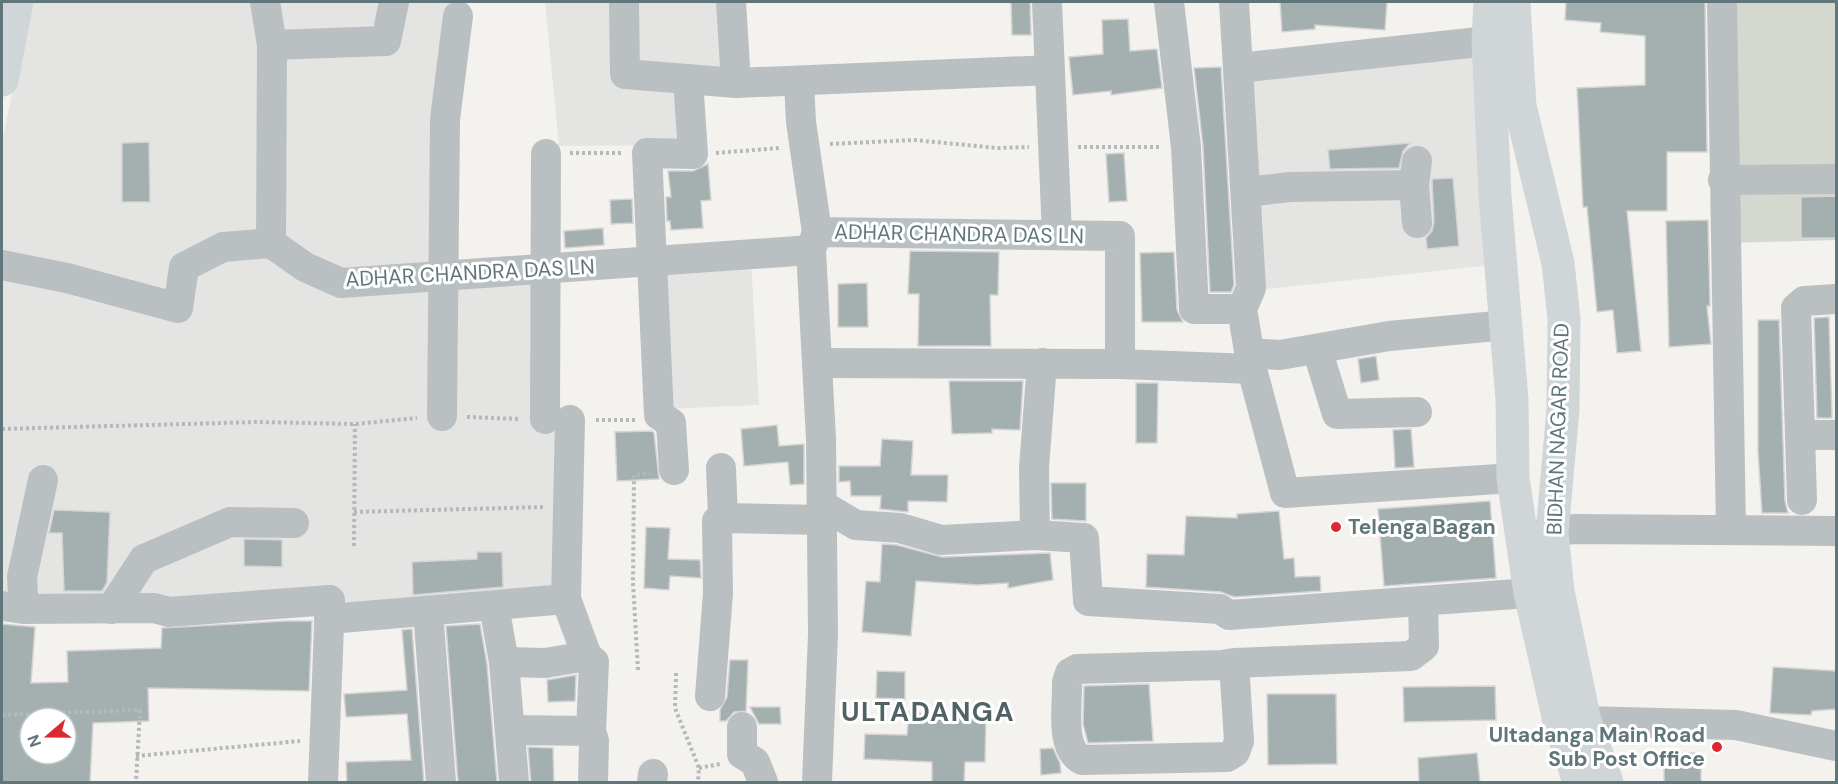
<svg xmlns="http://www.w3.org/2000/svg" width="1838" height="784" viewBox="0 0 1838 784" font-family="'DM Sans',sans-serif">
<rect width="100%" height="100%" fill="#f4f2ef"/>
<g fill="#e4e4e3">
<polygon points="31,2 453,2 437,118 436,268 344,274 218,239 168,297 2,258 2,142"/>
<polygon points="545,2 725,2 727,75 684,72 683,145 559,146"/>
<polygon points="1491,47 1502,264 1258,290 1245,75"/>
<polygon points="270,248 302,276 540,277 561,426 560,594 335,613 2,601 2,272 181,314 188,270"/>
<polygon points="751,259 759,405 663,409 658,268"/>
</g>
<polygon fill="#d5d8cf" points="1727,2 1836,2 1836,240 1729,243"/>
<g fill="#a4afb0" stroke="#d5d4d2" stroke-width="1.5" fill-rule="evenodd">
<polygon points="1011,2 1030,2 1031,35 1012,35"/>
<polygon points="1280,2 1387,2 1385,30 1315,25 1315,29 1282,32"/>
<polygon points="1566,2 1705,2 1707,152 1667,152 1667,211 1627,211 1641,351 1617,353 1613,310 1597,312 1587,207 1583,207 1577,88 1645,85 1645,36 1600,32 1601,23 1565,20"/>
<polygon points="1128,19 1130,51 1157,49 1162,88 1111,95 1111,91 1073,95 1069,57 1103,54 1102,20"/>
<polygon points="1221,67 1234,285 1231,292 1210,292 1203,146 1194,68"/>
<polygon points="149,142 150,202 122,202 122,143"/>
<polygon points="1410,143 1403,151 1399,168 1330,169 1328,150"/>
<polygon points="1124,153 1127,201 1109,202 1106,154"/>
<polygon points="708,164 711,200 701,201 703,228 671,230 670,221 667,221 666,197 671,197 668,171 693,171"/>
<polygon points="1453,178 1459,246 1427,249 1426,238 1432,231 1434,222 1432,179"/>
<polygon points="1836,196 1836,238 1801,238 1801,197"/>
<polygon points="632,199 633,223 611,224 610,200"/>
<polygon points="1708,220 1710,306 1707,306 1711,344 1669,347 1666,221"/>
<polygon points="603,228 604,245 565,248 564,231"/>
<polygon points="910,251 999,252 998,295 990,295 991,346 918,346 919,294 908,294"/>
<polygon points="1174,252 1177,310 1183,322 1142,322 1140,253"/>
<polygon points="867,283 868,327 838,327 838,284"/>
<polygon points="1829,317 1832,418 1817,418 1814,318"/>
<polygon points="1758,320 1779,320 1785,501 1788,513 1762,513 1758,452"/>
<polygon points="1376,356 1379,380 1361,383 1358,359"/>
<polygon points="949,381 1023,381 1020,430 992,429 992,433 952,434"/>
<polygon points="1136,383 1158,383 1157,443 1136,443"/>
<polygon points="777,425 779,446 804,444 804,484 790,485 788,462 744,466 741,429"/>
<polygon points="1411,429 1414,467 1395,468 1393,430"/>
<polygon points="652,431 654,433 659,479 617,481 615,432"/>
<polygon points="882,439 913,441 911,475 948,475 947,502 908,501 908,512 880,509 881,496 851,496 850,481 839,482 839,466 880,466"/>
<polygon points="1051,483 1086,483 1086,521 1052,519"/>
<polygon points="1490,501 1496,578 1384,586 1378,509"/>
<polygon points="54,510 110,512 107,583 102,591 64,591 62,533 49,533"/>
<polygon points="1279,511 1284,559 1294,558 1295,577 1320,576 1321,591 1234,597 1221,592 1146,587 1147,554 1184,555 1186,516 1237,518 1237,514"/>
<polygon points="646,527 670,528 668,559 700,560 701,578 670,576 669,590 644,588"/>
<polygon points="244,539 282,540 282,567 244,566"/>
<polygon points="882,544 897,545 942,557 1050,553 1053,580 1008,588 1008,583 978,585 916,581 911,636 862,632 866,581 880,582"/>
<polygon points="477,552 502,552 503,587 413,595 412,562 477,559"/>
<path d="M285 621H312L309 691 148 688 149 721 93 723 90 783H2V624L35 627 31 683 68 682 67 651 161 648 162 628ZM30 718H66V754H30Z"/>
<polygon points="480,624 487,664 497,782 458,783 446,626"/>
<polygon points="412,629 424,783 347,783 346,762 411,760 407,714 346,717 344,694 407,690 402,630"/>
<polygon points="730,660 748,660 746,711 734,712 726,721 720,721 720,710 727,697"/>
<polygon points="1773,667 1836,671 1836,709 1812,711 1811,715 1770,713"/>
<polygon points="877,671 905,672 905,699 876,698"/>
<polygon points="576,675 575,701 548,702 547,680"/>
<polygon points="1149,684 1153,741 1088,743 1083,724 1084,686"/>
<polygon points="1495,686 1496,720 1404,722 1403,687"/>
<polygon points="1267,694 1336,694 1337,764 1268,765"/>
<polygon points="750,707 780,707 781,724 759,724"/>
<polygon points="909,711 931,715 986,716 985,762 965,762 964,783 932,783 932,762 864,759 865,734 907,735"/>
<polygon points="528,747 553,748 554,783 531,783"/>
<polygon points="1053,748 1060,763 1061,773 1041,775 1040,749"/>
<polygon points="1477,753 1480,783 1419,783 1418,758"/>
<rect x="1664" y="753" width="37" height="30"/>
</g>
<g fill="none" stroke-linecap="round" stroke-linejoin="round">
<g stroke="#b4b9b9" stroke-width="4" stroke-dasharray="3 3" stroke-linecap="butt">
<polyline points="830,144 914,140 997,148 1029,147"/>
<polyline points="1078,147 1161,147"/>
<polyline points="570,153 622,153"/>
<polyline points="716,153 780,148"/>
<polyline points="467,417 519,419"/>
<polyline points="596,420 636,420"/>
<polyline points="2,429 257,422 355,424 417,418"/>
<polyline points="354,512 545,507"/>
<polyline points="354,546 355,424"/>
<polyline points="638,670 633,583 634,475 650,473"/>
<polyline points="676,673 675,708 699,768 698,782"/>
<polyline points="2,715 140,710 136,782"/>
<polyline points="136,756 300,741"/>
<polyline points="699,768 720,764"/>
</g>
<g stroke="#bac0c1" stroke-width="30">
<polyline points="265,2 272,45 271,243"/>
<polyline points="624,2 625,74 736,83 1050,70"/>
<polyline points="731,2 736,83"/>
<polyline points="1047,2 1057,235"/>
<polyline points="1169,2 1186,147 1194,309 1242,309"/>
<polyline points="1234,2 1251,288 1242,309 1252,369 1285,493 1513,478"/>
<polyline points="1722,2 1731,529"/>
<polyline points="272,45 386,41 394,2"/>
<polyline points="1239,68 1488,41"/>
<polyline points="799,81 801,122 817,232"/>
<polyline points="1417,161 1414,185 1417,223"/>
<polyline points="1723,180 1836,179"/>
<polyline points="1246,192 1290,187 1414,185"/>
<polyline points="2,265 67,278 178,308 184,267 223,247 271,243 305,267 341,283 811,250"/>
<polyline points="1836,299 1804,301 1796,308 1800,435 1836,435"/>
<polyline points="1317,349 1337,414 1417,412"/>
<polyline points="1249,353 1280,355 1389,336 1507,325"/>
<polyline points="817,363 1120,364"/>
<polyline points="442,416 445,119 458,16"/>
<polyline points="545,419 546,154"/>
<polyline points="570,420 566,599 587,656 594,662 591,731 594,741 593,782"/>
<polyline points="1800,435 1802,500"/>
<polyline points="721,468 723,518"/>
<polyline points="674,470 671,423 659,415 647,153 693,154 688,79"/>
<polyline points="822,505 856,525 900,528 941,540 1035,535 1084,538 1088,601 1220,609 1229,615 1530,593"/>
<polyline points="1035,535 1034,468 1042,363"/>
<polyline points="1528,536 1574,529 1836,531"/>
<polyline points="2,606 24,609 154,608 169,612 330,600 323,782"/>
<polyline points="494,606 504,662 514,782"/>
<polyline points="24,609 22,577 43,480"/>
<polyline points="111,609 144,559 230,522 294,523"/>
<polyline points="428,611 441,782"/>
<polyline points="329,619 566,599"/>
<polyline points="504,662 545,663 587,656"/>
<path d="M1234 663 1239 741 1235 752 1227 757 1082 760C1059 748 1068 704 1067 682L1070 673 1077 669 1222 665 1234 663 1411 656 1424 646 1423 601"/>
<polyline points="710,696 718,593 717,521 723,518 822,520"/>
<polyline points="1585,721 1736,725 1836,746"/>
<polyline points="742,727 742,754 755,762 763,782"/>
<polyline points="510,730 591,731"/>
<polyline points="652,782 653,774"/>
<polyline points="817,782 823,634 821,439 811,250 817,232 1120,236 1120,364 1252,369"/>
</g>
<g stroke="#d0d6d8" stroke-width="33">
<polyline points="1490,2 1488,41 1495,196 1512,399 1513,478 1530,593 1559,721 1579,782"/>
<polyline points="1514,2 1520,106 1558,263 1564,319 1563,409 1552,533 1558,591 1585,721 1607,782"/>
<polyline points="2,80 17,2"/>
</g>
</g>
<g fill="#db2831" stroke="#fff" stroke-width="2">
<circle cx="1336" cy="527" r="6"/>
<circle cx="1717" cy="747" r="6"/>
</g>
<g text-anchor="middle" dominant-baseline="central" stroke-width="6" stroke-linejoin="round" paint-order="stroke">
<g font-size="21" fill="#60767a" stroke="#fff">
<text transform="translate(959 234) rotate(1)">ADHAR CHANDRA DAS LN</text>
<text transform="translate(470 273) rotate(-3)">ADHAR CHANDRA DAS LN</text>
<text transform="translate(1558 429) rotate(-88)">BIDHAN NAGAR ROAD</text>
</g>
<g font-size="21" font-weight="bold" fill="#60767a" stroke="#fff" text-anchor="start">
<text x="1348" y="527">Telenga Bagan</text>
<text x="1705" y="735" text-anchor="end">Ultadanga Main Road<tspan x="1705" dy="24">Sub Post Office</tspan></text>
</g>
<g font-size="27" font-weight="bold" letter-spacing="1.5" fill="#516265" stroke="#fff">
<text x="928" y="711">ULTADANGA</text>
</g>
</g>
<rect width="1838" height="784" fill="none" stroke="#60767a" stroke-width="6"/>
<g transform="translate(48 736) rotate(250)"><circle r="28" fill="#ffffff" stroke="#bfc8ca" stroke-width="1.5"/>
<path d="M0-4.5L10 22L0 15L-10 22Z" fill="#db2831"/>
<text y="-9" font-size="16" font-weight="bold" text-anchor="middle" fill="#60767a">N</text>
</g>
</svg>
